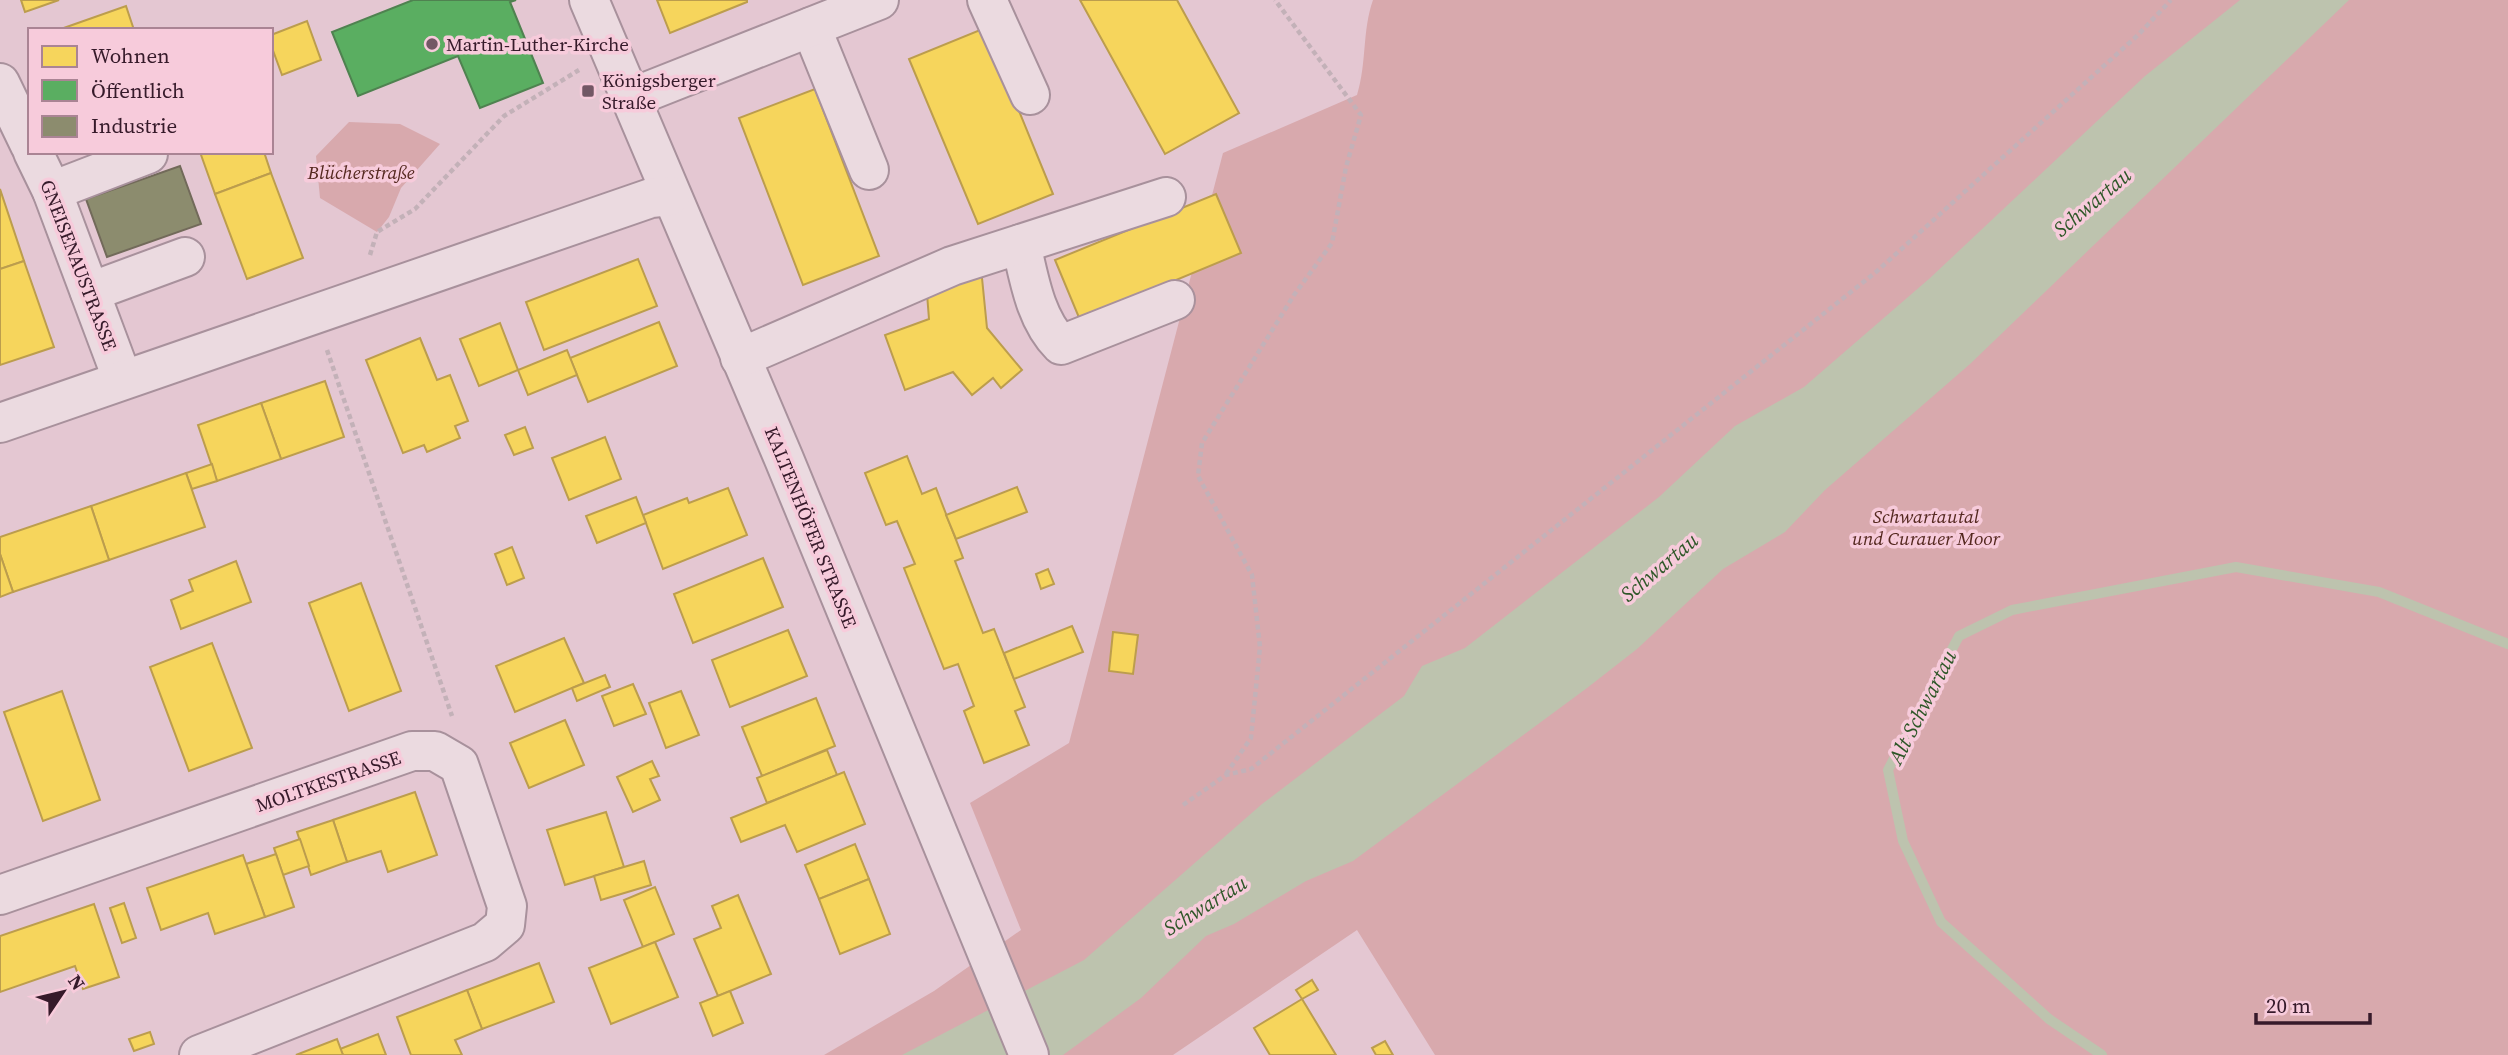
<svg xmlns="http://www.w3.org/2000/svg" width="2508" height="1055" viewBox="0 0 2508 1055" font-family="'Source Serif 4',serif">
<rect width="100%" height="100%" fill="#e4c7d2"/>
<g fill="#d8a9ad">
<path d="M1373 0H2508V1055H1435L1357 930 1173 1055H824L934 991 1021 930 970 803 1069 743 1223 153 1357 95C1367 63 1362 31 1373 0Z"/>
<polygon points="349,122 400,124 440,144 401,188 389,217 377,232 320,198 316,156"/>
</g>
<polygon fill="#bdc3ae" points="2240,0 2349,0 1970,364 1825,490 1785,532 1723,569 1637,649 1587,688 1353,861 1306,881 1234,924 1206,936 1141,998 1063,1055 902,1055 1084,960 1262,804 1404,696 1422,666 1465,648 1659,497 1735,426 1804,387 1930,278 2145,76"/>
<g fill="#f6d55c" stroke="#bc9d4d" stroke-width="2">
<polygon points="21,0 59,0 25,12"/>
<polygon points="657,0 747,0 747,2 670,33"/>
<polygon points="1080,0 1177,0 1239,113 1165,154"/>
<polygon points="126,6 134,30 58,30"/>
<polygon points="307,21 321,60 282,75 271,45 271,35"/>
<polygon points="985,28 1053,194 978,224 909,59"/>
<polygon points="815,89 879,256 803,285 739,118"/>
<polygon points="200,152 264,152 271,173 215,194"/>
<polygon points="271,173 303,258 247,279 215,194"/>
<polygon points="0,189 24,261 0,269"/>
<polygon points="1216,194 1241,253 1080,320 1055,260"/>
<polygon points="638,259 657,306 544,350 526,302"/>
<polygon points="24,261 54,347 0,365 0,269"/>
<polygon points="981,268 987,328 1022,370 1001,388 993,378 972,395 953,372 905,390 885,335 929,319 926,281"/>
<polygon points="659,322 677,366 588,402 570,358"/>
<polygon points="500,323 518,370 479,386 460,339"/>
<polygon points="420,338 437,380 450,375 468,421 455,426 460,438 427,452 424,445 403,453 366,360"/>
<polygon points="567,350 577,375 528,395 518,370"/>
<polygon points="325,381 344,437 281,459 261,403"/>
<polygon points="261,403 281,459 217,481 198,425"/>
<polygon points="525,427 533,448 514,455 505,435"/>
<polygon points="605,437 621,479 569,500 552,458"/>
<polygon points="907,456 922,494 936,488 963,558 955,561 983,633 994,629 1025,707 1015,711 1029,745 984,763 964,711 974,706 958,664 944,669 904,568 915,564 897,521 886,525 865,473"/>
<polygon points="212,464 217,481 192,489 186,473"/>
<polygon points="186,473 205,527 109,560 91,506"/>
<polygon points="1017,487 1027,512 956,539 946,515"/>
<polygon points="728,488 747,535 663,569 643,515 687,498 689,503"/>
<polygon points="636,497 646,523 597,543 586,516"/>
<polygon points="91,506 109,560 13,592 0,554 0,537"/>
<polygon points="512,547 524,578 507,585 495,554"/>
<polygon points="0,554 13,592 0,597"/>
<polygon points="763,558 783,607 693,643 674,594"/>
<polygon points="236,561 251,602 181,629 171,600 193,591 189,580"/>
<polygon points="1048,569 1054,584 1041,589 1036,574"/>
<polygon points="361,583 401,691 349,711 309,603"/>
<polygon points="1072,626 1083,652 1014,679 1004,653"/>
<polygon points="788,630 807,676 730,707 712,660"/>
<polygon points="1113,632 1138,635 1133,674 1109,671"/>
<polygon points="564,638 584,683 515,712 496,666"/>
<polygon points="212,643 252,748 189,771 150,667"/>
<polygon points="605,675 610,687 577,701 572,688"/>
<polygon points="633,684 646,714 614,726 602,696"/>
<polygon points="62,691 100,800 43,821 4,712"/>
<polygon points="681,691 699,735 666,748 649,703"/>
<polygon points="816,698 835,746 762,776 742,727"/>
<polygon points="565,720 584,765 529,788 510,743"/>
<polygon points="827,750 837,775 767,803 757,778"/>
<polygon points="652,761 659,776 650,779 660,800 633,812 617,777"/>
<polygon points="844,772 865,824 797,852 785,825 741,842 731,818"/>
<polygon points="415,792 437,855 388,872 381,851 347,862 333,820"/>
<polygon points="606,812 624,867 565,885 547,830"/>
<polygon points="333,820 347,862 311,875 297,832"/>
<polygon points="300,839 309,866 283,875 274,848"/>
<polygon points="855,844 869,879 819,899 805,865"/>
<polygon points="276,854 294,907 265,917 246,864"/>
<polygon points="243,855 265,917 215,934 208,913 161,930 147,888"/>
<polygon points="644,861 651,885 601,900 594,876"/>
<polygon points="869,879 890,934 840,954 819,899"/>
<polygon points="655,887 674,934 643,947 624,900"/>
<polygon points="738,895 771,974 718,996 694,939 721,928 712,906"/>
<polygon points="124,903 136,938 122,943 110,908"/>
<polygon points="94,904 119,977 83,989 75,966 0,992 0,936"/>
<polygon points="655,942 678,997 611,1024 589,968"/>
<polygon points="539,963 554,1002 482,1029 467,990"/>
<polygon points="1312,980 1318,990 1302,999 1296,990"/>
<polygon points="467,990 482,1029 455,1040 462,1055 411,1055 397,1017"/>
<polygon points="730,991 743,1023 713,1036 700,1003"/>
<polygon points="1302,999 1336,1055 1270,1055 1254,1028"/>
<polygon points="150,1032 154,1044 134,1051 129,1039"/>
<polygon points="378,1034 386,1055 343,1055 340,1049"/>
<polygon points="337,1039 343,1055 296,1055"/>
<polygon points="1385,1041 1393,1055 1376,1055 1372,1048"/>
</g>
<polygon fill="#5aae61" stroke="#4f8250" stroke-width="2" points="413,0 516,0 510,2 543,83 480,108 458,56 358,96 332,32"/>
<polygon fill="#8c8c6e" stroke="#726a5a" stroke-width="2" points="180,166 201,224 107,257 86,199"/>
<g fill="none" stroke-linecap="round" stroke-linejoin="round">
<polyline stroke="#bdc3ae" stroke-width="10" points="2102,1055 2049,1019 1941,922 1903,841 1888,770 1959,636 2012,610 2236,567 2379,592 2508,644"/>
<defs>
<g id="minor">
<polyline points="589,0 784,459 1029,1055"/>
<polyline points="987,0 1030,95"/>
<polyline points="811,27 869,170"/>
<polyline points="0,83 30,145"/>
<polyline points="631,98 879,0"/>
<polyline points="33,152 52,191 122,378"/>
<polyline points="52,191 148,154"/>
<path d="M1021 244C1029 278 1035 319 1061 345L1175 300"/>
<polyline points="90,292 185,257"/>
<polyline points="740,358 952,266 1166,197"/>
<polyline points="0,423 651,198 670,196"/>
<polyline points="0,895 412,751 435,751 459,765 507,906 505,925 485,942 199,1055"/>
</g>
</defs>
<use href="#minor" stroke="#a8919c" stroke-width="42"/>
<g stroke="#c3b1b8" stroke-width="4.5" stroke-dasharray="5 3.5" stroke-linecap="butt">
<polyline points="370,255 377,232 415,209 504,116 579,70"/>
<polyline points="327,350 452,716"/>
<polyline points="1226,774 1251,738 1260,647 1252,575 1198,476 1202,443 1294,295 1332,243 1346,167 1361,115 1275,0"/>
<polyline points="1183,805 1226,775 1251,769 1876,272 2138,35 2171,0"/>
</g>
<use href="#minor" stroke="#ebdae0" stroke-width="38"/>
</g>
<g fill="#735765" stroke="#f7cbdb" stroke-width="2.5">
<circle cx="432" cy="44" r="7"/>
<rect x="581" y="84" width="14" height="14" rx="3.5"/>
</g>
<g text-anchor="middle" dominant-baseline="central" stroke-width="7" stroke-linejoin="round" paint-order="stroke">
<g font-size="19" fill="#361a2a" stroke="#f7cbdb" text-anchor="start">
<text x="446" y="44">Martin-Luther-Kirche</text>
<text x="602" y="80">Königsberger<tspan x="602" dy="22">Straße</tspan></text>
</g>
<g font-size="19" font-style="italic" fill="#54281f" stroke="#f7cbdb">
<text x="361" y="172">Blücherstraße</text>
<text x="1926" y="516">Schwartautal<tspan x="1926" dy="22">und Curauer Moor</tspan></text>
</g>
<g font-size="19" fill="#361a2a" stroke="#f7cbdb">
<text transform="translate(79 265) rotate(69)">GNEISENAUSTRASSE</text>
<text transform="translate(811 527) rotate(68)">KALTENHÖFER STRASSE</text>
<text transform="translate(328 781) rotate(-19)">MOLTKESTRASSE</text>
</g>
<g font-size="21" font-style="italic" fill="#2e5728" stroke="#f7cbdb">
<text transform="translate(2092 202) rotate(-40)">Schwartau</text>
<text transform="translate(1659 567) rotate(-40)">Schwartau</text>
<text transform="translate(1922 707) rotate(-63)">Alt Schwartau</text>
<text transform="translate(1205 905) rotate(-32)">Schwartau</text>
</g>
</g>
<rect x="28" y="28" width="245" height="126" fill="#f7cbdb" stroke="#aa8494" stroke-width="2"/>
<rect x="42" y="46" width="35" height="21" fill="#f6d55c" stroke="#aa8494" stroke-width="2"/>
<text x="91" y="63" font-size="21" fill="#361a2a">Wohnen</text>
<rect x="42" y="80" width="35" height="21" fill="#5aae61" stroke="#aa8494" stroke-width="2"/>
<text x="91" y="98" font-size="21" fill="#361a2a">Öffentlich</text>
<rect x="42" y="116" width="35" height="21" fill="#8c8c6e" stroke="#aa8494" stroke-width="2"/>
<text x="91" y="133" font-size="21" fill="#361a2a">Industrie</text>
<g transform="translate(63 992) rotate(55)" stroke="#f7cbdb" stroke-width="5" paint-order="stroke">
<path d="M0-5L12 26L0 18L-12 26Z" fill="#361a2a"/>
<text y="-10" font-size="19" font-weight="bold" text-anchor="middle" fill="#361a2a">N</text>
</g>
<path d="M2256 1013v10h114v-10" fill="none" stroke="#361a2a" stroke-width="3.5"/>
<text x="2266" y="1013" font-size="21" fill="#361a2a" stroke="#f7cbdb" stroke-width="5" paint-order="stroke">20 m</text>
</svg>
